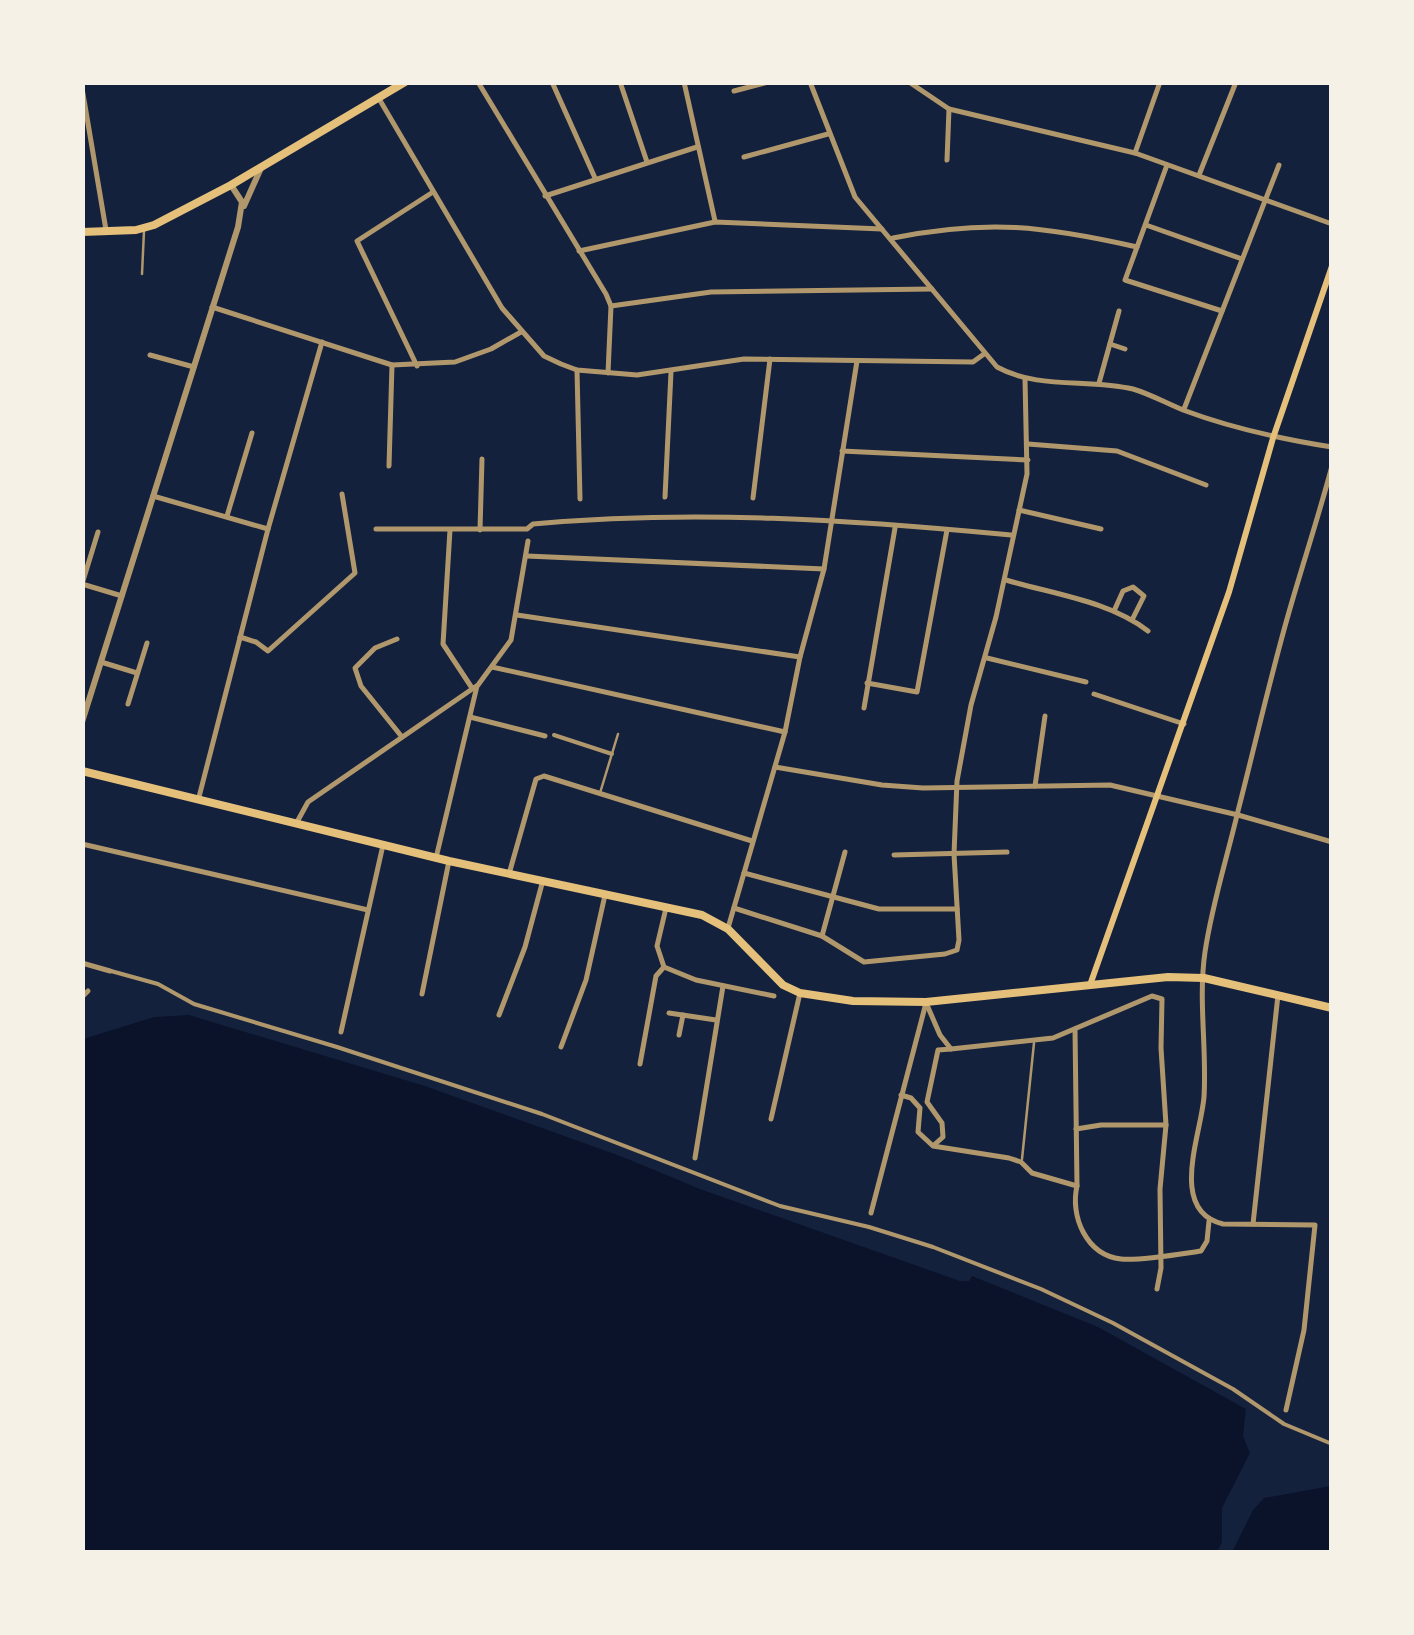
<svg xmlns="http://www.w3.org/2000/svg" width="1414" height="1635" viewBox="0 0 1414 1635" font-family="'Varela Round',sans-serif">
<rect width="100%" height="100%" fill="#14213d"/>
<g fill="#0b132b">
<polygon points="189,1015 425,1086 623,1157 700,1189 960,1281 969,1281 972,1276 1098,1327 1246,1409 1243,1436 1250,1453 1222,1508 1222,1542 1217,1552 83,1552 83,1039 154,1017"/>
<polygon points="1331,1486 1331,1552 1232,1552 1253,1510 1264,1498"/>
</g>
<g fill="none" stroke-linecap="round" stroke-linejoin="round">
<g stroke="#b1986c" stroke-width="2.5">
<polyline points="142,274 144,231"/>
<polyline points="600,793 618,734"/>
<polyline points="1022,1159 1034,1043"/>
</g>
<g stroke="#b1986c" stroke-width="4">
<polyline points="554,735 612,754"/>
<polyline points="111,971 158,984 194,1004 337,1047 542,1114 780,1206 869,1227 933,1247 1041,1289 1113,1323 1233,1389 1284,1424 1332,1444"/>
</g>
<g stroke="#b1986c" stroke-width="5">
<polyline points="478,82 606,294 611,306 608,373"/>
<polyline points="552,82 595,178"/>
<polyline points="620,82 647,162"/>
<polyline points="684,82 715,221"/>
<path d="M810 82 855 197 997 367C1039 390 1088 378 1133 389 1150 394 1166 403 1183 410 1231 428 1281 439 1332 447"/>
<polyline points="909,82 949,109 1135,153 1332,224"/>
<polyline points="82,88 106,230"/>
<polyline points="734,91 768,82"/>
<polyline points="378,97 502,308 544,356 561,364 577,370 637,375 744,359 973,362 984,354"/>
<polyline points="1135,153 1160,82"/>
<polyline points="744,157 828,134"/>
<polyline points="947,160 949,109"/>
<polyline points="1167,165 1125,280 1222,311"/>
<polyline points="1199,175 1236,82"/>
<polyline points="545,196 697,147"/>
<polyline points="1146,225 1242,259"/>
<path d="M893 238C988 219 1044 226 1137 247"/>
<polyline points="579,251 715,222 882,229"/>
<polyline points="611,306 711,292 932,289"/>
<polyline points="212,307 392,365 455,362 491,349 521,332"/>
<polyline points="1110,344 1125,349"/>
<polyline points="150,355 194,367"/>
<polyline points="417,366 357,241 433,192"/>
<polyline points="577,370 580,499"/>
<polyline points="1099,383 1119,311"/>
<polyline points="1184,409 1279,165"/>
<polyline points="1028,444 1117,451 1206,485"/>
<polyline points="842,451 1028,460"/>
<polyline points="389,466 392,365"/>
<polyline points="153,496 268,529"/>
<polyline points="665,497 671,372"/>
<polyline points="753,498 770,359"/>
<polyline points="1019,510 1101,529"/>
<polyline points="227,516 252,433"/>
<path d="M376 529H527L533 524C693 509 853 520 1011 535"/>
<polyline points="450,530 443,644 472,688"/>
<polyline points="480,530 482,459"/>
<polyline points="527,556 824,569"/>
<path d="M1006 580C1053 594 1109 601 1148 631"/>
<polyline points="82,584 98,532"/>
<polyline points="82,584 122,596"/>
<polyline points="1114,611 1123,591 1133,587 1144,596 1133,618"/>
<polyline points="517,615 800,657"/>
<polyline points="240,637 256,642 268,651 355,573 342,494"/>
<polyline points="397,639 375,648 355,668 361,686 402,737"/>
<polyline points="987,658 1086,682"/>
<polyline points="101,662 137,673"/>
<polyline points="492,667 785,732"/>
<polyline points="867,683 917,692 947,530"/>
<polyline points="1094,694 1184,724"/>
<polyline points="128,704 147,643"/>
<polyline points="864,708 895,528"/>
<polyline points="470,717 545,736"/>
<polyline points="775,767 882,785 923,788 1110,785 1238,815 1332,842"/>
<polyline points="1035,786 1045,716"/>
<polyline points="199,797 268,529 322,342"/>
<polyline points="297,822 308,802 478,685 511,640 528,541"/>
<polyline points="82,844 368,910"/>
<polyline points="894,855 1007,852"/>
<polyline points="436,858 477,686"/>
<polyline points="744,873 879,909 957,909"/>
<polyline points="509,874 536,779 544,776 752,841"/>
<polyline points="666,908 657,946 664,967 696,980 774,996"/>
<polyline points="734,908 822,936 864,962 945,954 957,950 959,940 954,854 957,781 971,705 996,617 1027,474 1025,379"/>
<polyline points="728,928 785,732 800,657 824,569 857,361"/>
<polyline points="822,936 845,852"/>
<polyline points="82,963 110,971"/>
<polyline points="422,994 449,861"/>
<polyline points="82,997 88,991"/>
<polyline points="927,1005 940,1035 951,1049 938,1050 927,1102 942,1123 943,1137 934,1145"/>
<polyline points="669,1013 716,1020"/>
<polyline points="499,1015 525,947 543,880"/>
<path d="M1075 1029 1077 1186C1070 1216 1086 1255 1121 1259 1140 1261 1180 1254 1201 1251L1207 1241 1209 1221"/>
<polyline points="341,1032 383,845"/>
<polyline points="679,1035 683,1015"/>
<polyline points="561,1047 586,980 605,895"/>
<polyline points="951,1049 1053,1038 1152,996 1162,999 1161,1048 1166,1125 1160,1189 1161,1268 1157,1289"/>
<polyline points="640,1064 656,976 664,967"/>
<polyline points="901,1095 911,1098 920,1108 918,1132 933,1146 1009,1158 1021,1162 1032,1173 1077,1186"/>
<polyline points="771,1119 800,993"/>
<polyline points="1076,1129 1101,1125 1166,1125"/>
<polyline points="695,1158 723,986"/>
<polyline points="871,1213 926,1003"/>
<polyline points="1253,1224 1278,995"/>
<path d="M1286 1410 1304 1330 1315 1225 1223 1224C1168 1211 1201 1135 1204 1097 1207 1048 1198 1000 1205 952 1212 904 1227 858 1238 811 1255 745 1270 678 1289 612 1303 563 1319 515 1332 466"/>
</g>
<g stroke="#b1986c" stroke-width="6">
<polyline points="244,206 261,168"/>
<polyline points="82,722 238,227 242,202 231,185"/>
</g>
<polyline stroke="#e5c07b" stroke-width="6" points="1090,985 1229,592 1273,438 1332,266"/>
<g stroke="#e5c07b" stroke-width="8">
<polyline points="82,232 136,230 154,225 231,185 405,82"/>
<polyline points="82,771 449,861 702,915 728,929 783,985 800,993 853,1001 926,1002 1168,977 1204,978 1332,1008"/>
</g>
</g>
<rect width="1414" height="1635" fill="none" stroke="#f6f1e7" stroke-width="170"/>
</svg>
